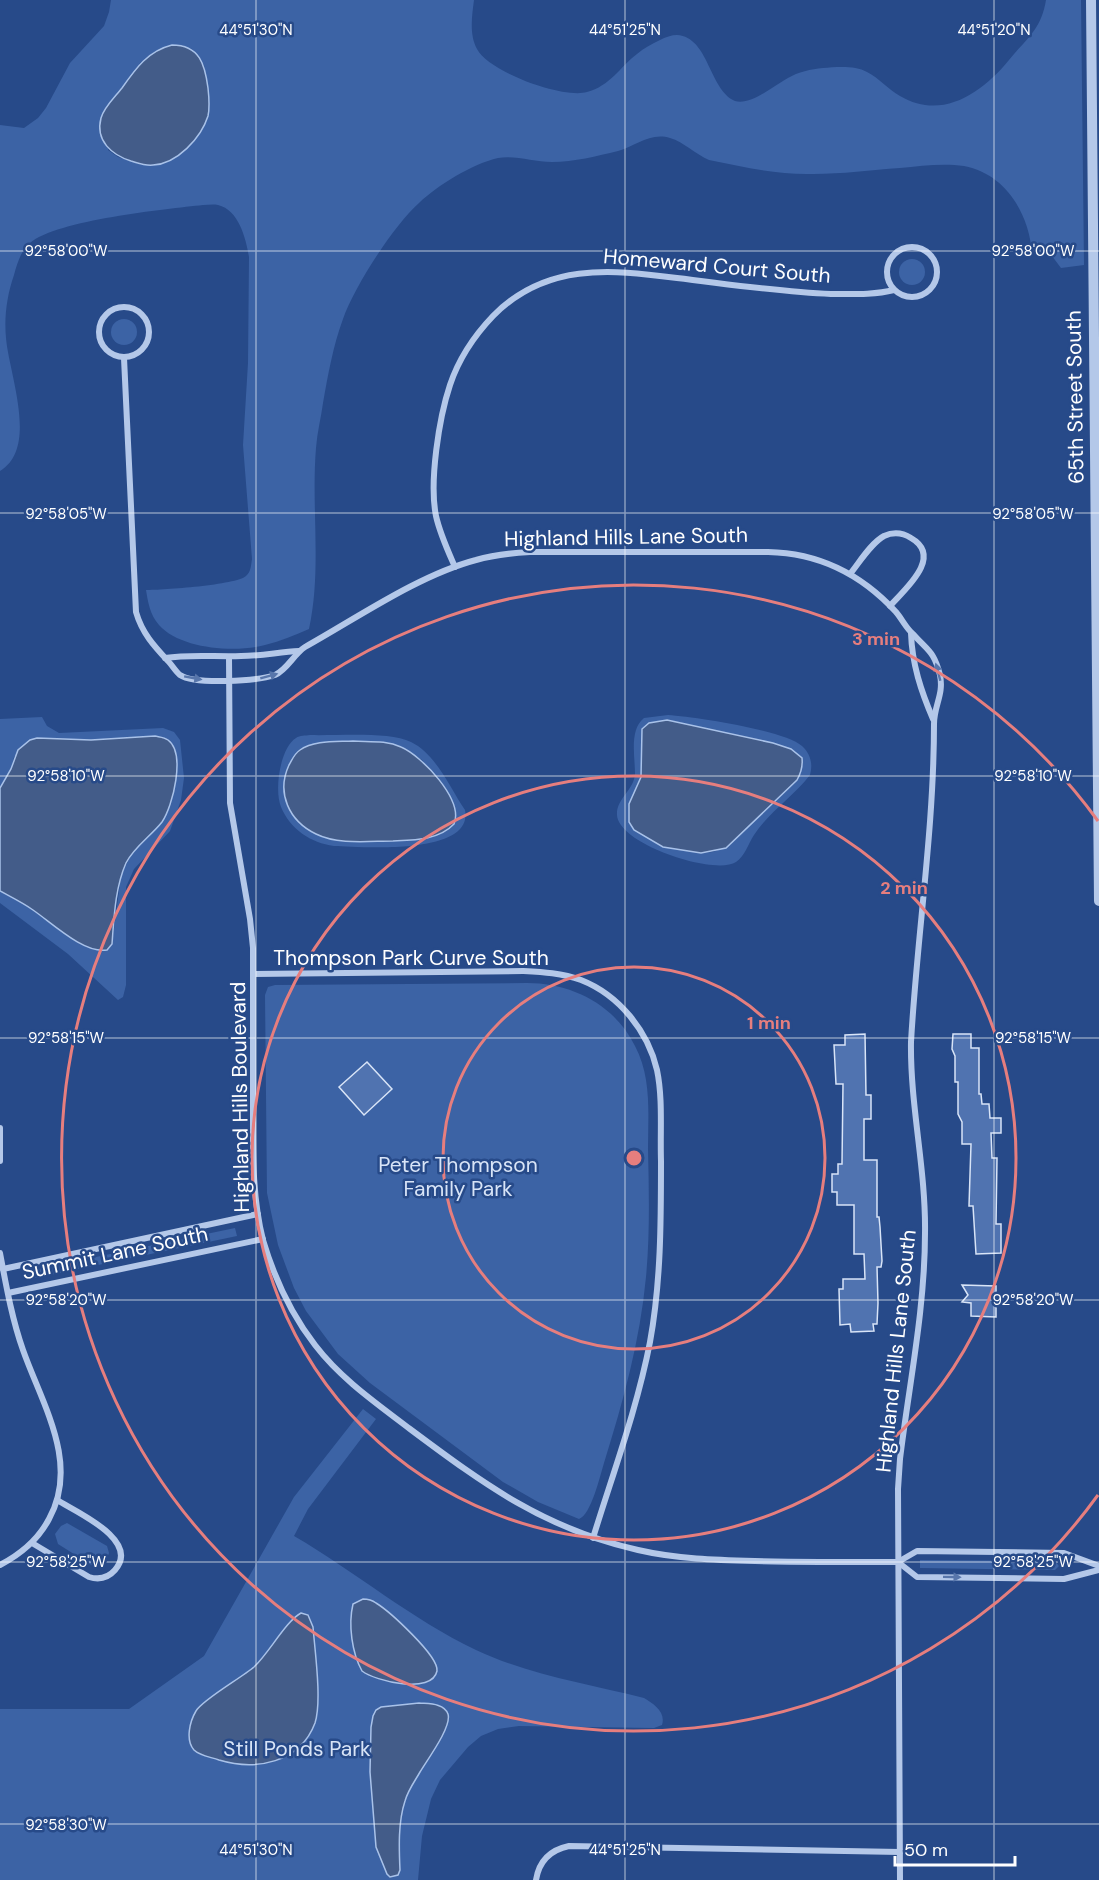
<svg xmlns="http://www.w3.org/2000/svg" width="1099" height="1880" viewBox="0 0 1099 1880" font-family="'DM Sans',sans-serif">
<rect width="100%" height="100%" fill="#274a89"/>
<g fill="#3c63a5" fill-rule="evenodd">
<path d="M111 0H474C472 16 469 34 477 49 489 72 563 99 587 92 610 86 620 67 637 54 644 48 652 44 660 40 665 37 672 35 677 35 709 37 709 90 735 101 750 106 775 85 788 78 798 72 811 69 823 68 836 67 855 65 867 72 879 78 888 89 900 96 942 121 982 93 1009 60 1027 38 1041 30 1046 0H1081L1084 265 1061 268 1052 256 1032 253C1029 214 1006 174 964 166 943 163 921 166 900 168 871 170 842 174 813 174 778 175 743 167 709 160 695 154 684 142 670 138 650 132 636 146 618 151 597 156 574 162 552 162 534 162 515 155 498 158 472 164 438 185 419 203 394 225 354 287 343 319 333 346 328 375 323 403 321 418 317 433 316 448 311 508 322 569 309 629 295 635 281 641 265 645 235 653 180 649 159 625 150 615 148 602 146 590 163 590 236 585 246 576 251 572 251 565 252 559L243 445 248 363 249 257C246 239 239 210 218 205 213 204 208 205 203 205 166 209 57 220 30 243 21 250 17 264 14 275 7 295 4 317 6 338 9 374 39 448 0 471V125L24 128 38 118 46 108 70 63 104 26 109 12ZM172 45H182L192 49 204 65 208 91 209 112 187 149 160 164 142 165 118 157 108 150 140 63 151 54Z"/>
<circle cx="912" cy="272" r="13"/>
<circle cx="124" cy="332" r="13"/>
<path d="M668 715C695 717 784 730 802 746 811 754 813 765 810 775 793 797 769 812 754 835 748 844 745 856 736 862 715 876 618 844 617 815 616 799 634 790 635 774 635 756 629 730 644 718ZM667 720 773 743 791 749 766 808 730 845 713 852 702 853 663 847 629 804 641 777 642 729Z"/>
<polygon points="42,717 47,726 59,733 163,728 174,732 180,740 184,778 181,800 170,831 134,869 126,887 126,985 123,997 118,1000 68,954 0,903 0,891 31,908 80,943 112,944 121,876 131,855 171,805 176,758 91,740 36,738 14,757 11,769 0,787 0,719"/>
<path d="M310 735C336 736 389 731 411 742 436 754 450 788 465 810 474 856 361 847 334 846 311 843 290 829 281 807 274 790 280 748 296 738 300 735 305 736 310 735ZM354 741 385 742 422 760 451 800 456 820 450 828 435 836 307 746 328 742Z"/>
<path d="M527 983C572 983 615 1005 635 1046 652 1078 648 1115 648 1149 649 1192 650 1234 646 1277 640 1341 623 1402 604 1463 600 1476 591 1515 579 1519L538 1502 503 1482 370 1383 338 1354 306 1311 294 1288 278 1245 267 1193 265 995 268 987 275 985Z"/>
<polygon points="235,1228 237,1236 26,1280 24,1272"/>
<path d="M363 1409 376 1419 308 1509 294 1536C356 1572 411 1619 476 1650 529 1675 588 1684 644 1698 654 1704 666 1712 662 1725L654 1728 519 1726 498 1729 481 1736 468 1747 440 1780 431 1799 422 1836 418 1880H0V1709H129L204 1656 294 1497Z"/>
<polygon points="67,1523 107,1546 109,1553 105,1563 93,1566 58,1544 55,1534 61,1526"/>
<polygon points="920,1560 1055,1561 1059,1566 1055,1570 920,1568"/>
</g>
<g fill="#435c89" stroke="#a9c2e9" stroke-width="1.5">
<path d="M172 45C200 45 205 65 208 88 209 97 210 107 208 116 201 138 177 164 153 165 145 166 138 163 131 161 112 155 95 141 101 118 104 107 115 97 122 88 136 68 148 51 172 45Z"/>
<path d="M667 720 773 743 791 749 802 758C803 767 801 773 797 780L726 848 701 853 663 847 634 830 629 822V804L641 777 642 729 649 723Z"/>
<path d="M155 736C159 737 164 737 168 740 186 753 173 806 162 822 151 836 134 847 126 863 115 888 114 918 112 944L107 950C84 954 52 923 33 910 23 903 11 897 0 891V788L11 769 18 750 30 740 37 738 91 740Z"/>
<path d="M353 741C369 742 386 740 401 747 422 756 464 800 454 824 439 840 414 840 393 841 369 841 338 845 316 834 289 821 276 793 289 765 292 760 294 754 300 750 314 740 337 742 353 741Z"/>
<path d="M363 1599C368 1599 372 1600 376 1603 389 1611 439 1656 437 1671 432 1695 375 1681 362 1671 352 1653 348 1625 353 1604Z"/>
<path d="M301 1613 308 1615 313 1627C315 1652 322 1701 315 1723 300 1763 256 1771 219 1760 211 1757 200 1756 194 1750 185 1740 190 1721 196 1711 202 1700 241 1678 254 1667 269 1653 286 1621 301 1613Z"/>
<path d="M419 1703C429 1704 444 1703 448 1714 452 1727 427 1760 420 1772 415 1781 408 1790 405 1801 398 1822 399 1848 400 1870L398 1875 390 1877 387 1874 376 1847 370 1772 371 1727 373 1716 376 1710 381 1707Z"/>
</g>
<g fill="#5073b0" stroke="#d8e4f7" stroke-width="1.5">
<polygon points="865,1034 866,1095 871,1095 871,1119 864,1119 864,1160 877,1160 877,1217 879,1217 880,1227 882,1261 881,1267 877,1267 878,1303 877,1324 873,1324 874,1331 851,1332 850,1324 840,1325 839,1289 843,1289 843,1279 865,1279 864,1254 854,1254 854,1205 837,1205 837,1192 832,1192 832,1174 838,1174 838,1164 842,1164 843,1084 836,1084 834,1045 845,1045 845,1035"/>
<polygon points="953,1034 971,1034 971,1048 979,1048 979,1094 981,1094 982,1104 989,1104 990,1118 1001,1118 1001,1133 991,1133 992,1158 997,1158 996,1224 1001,1224 1001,1253 976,1254 973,1206 969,1206 971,1144 962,1144 962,1122 958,1114 958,1082 955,1082 955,1056 952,1049"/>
<polygon points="367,1062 392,1089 364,1115 339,1087"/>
<polygon points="962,1285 996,1286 996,1317 971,1316 971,1303 962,1302 968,1295"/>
</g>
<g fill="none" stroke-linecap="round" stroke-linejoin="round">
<g stroke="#b4c8e9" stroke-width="6">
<circle cx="912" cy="272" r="25"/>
<circle cx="124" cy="332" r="25"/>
<path d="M124 358 136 612C142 633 154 646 168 661 172 665 176 672 180 675 195 685 258 681 275 675 287 670 294 654 305 647 357 618 419 575 476 560 493 555 512 553 530 552H768C819 553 862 575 896 612 902 619 906 628 913 634 928 651 934 651 940 675 944 695 934 705 934 724 934 830 917 936 911 1042 910 1106 926 1169 925 1233 925 1309 909 1385 900 1459L898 1489 900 1880"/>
<path d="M455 567C448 551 440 534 436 516 429 482 439 418 450 385 459 358 473 337 493 316 545 263 609 269 677 278 728 284 779 292 831 294 852 294 874 295 894 290"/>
<path d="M850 574C859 563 871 543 884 536 893 532 903 533 911 538 944 557 904 590 890 606"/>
<path d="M911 633C912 664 921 691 933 719"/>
<path d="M229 657 230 803 250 919 253 948C253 1001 253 1055 253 1108 253 1152 252 1197 263 1240 274 1277 291 1314 315 1345 341 1379 376 1403 410 1429 485 1485 545 1529 638 1550 677 1559 716 1560 755 1561 803 1562 851 1562 898 1562L917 1551 1064 1553 1099 1566"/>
<path d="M165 658C190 654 216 657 241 656 261 656 279 652 299 651"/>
<path d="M253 974 523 971C542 972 562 973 581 980 619 995 648 1031 657 1070 663 1099 660 1131 661 1161 661 1221 661 1282 650 1342 637 1409 613 1473 593 1538"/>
<polyline points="0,1128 0,1161"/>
<path d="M0 1253C6 1285 12 1319 23 1350 42 1404 80 1463 49 1519 38 1540 21 1554 0 1565"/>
<polyline points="3,1269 258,1214"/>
<polyline points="8,1293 263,1239"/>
<path d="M32 1543 89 1577C99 1580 108 1578 115 1570 141 1540 76 1512 57 1500"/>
<polyline points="898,1562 917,1577 1064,1579 1099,1570"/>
<path d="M536 1880C539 1861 550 1850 569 1846L900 1852"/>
</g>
<polyline stroke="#b4c8e9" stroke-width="10" points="1091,0 1099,901"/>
</g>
<defs><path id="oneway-solid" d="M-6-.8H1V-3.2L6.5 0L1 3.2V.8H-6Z" transform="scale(1.5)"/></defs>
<g fill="#5876ab">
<use href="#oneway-solid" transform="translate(938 672) rotate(-105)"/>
<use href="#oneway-solid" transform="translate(269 676) rotate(-15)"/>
<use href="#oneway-solid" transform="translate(193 678) rotate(10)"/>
<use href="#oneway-solid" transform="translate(952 1577) rotate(1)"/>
</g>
<path fill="none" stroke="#fff" stroke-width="1.5" stroke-opacity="0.45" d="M256 0V1880M625 0V1880M994 0V1880M0 251H1099M0 513H1099M0 776H1099M0 1038H1099M0 1300H1099M0 1562H1099M0 1824H1099"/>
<g fill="none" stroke="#e67e7e" stroke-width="3">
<circle cx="634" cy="1158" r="191"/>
<circle cx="634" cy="1158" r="382"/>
<path d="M1098 1495A573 573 0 1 1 1098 821"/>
</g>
<g text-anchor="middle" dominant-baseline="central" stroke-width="5" stroke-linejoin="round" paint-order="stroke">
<g font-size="21" fill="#fff" stroke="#274a89">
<text transform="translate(717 266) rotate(5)">Homeward Court South</text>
<text transform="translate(1075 397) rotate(-91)">65th Street South</text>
<text transform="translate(626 537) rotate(-1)">Highland Hills Lane South</text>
<text x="411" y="958">Thompson Park Curve South</text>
<text transform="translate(240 1097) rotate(-91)">Highland Hills Boulevard</text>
<text transform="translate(115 1253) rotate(-12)">Summit Lane South</text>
<text transform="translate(896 1351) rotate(-84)">Highland Hills Lane South</text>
</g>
<g font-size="21" fill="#d8e4f7" stroke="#274a89">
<text x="458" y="1165">Peter Thompson<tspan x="458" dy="24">Family Park</tspan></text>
<text x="297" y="1749">Still Ponds Park</text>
</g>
</g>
<g font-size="15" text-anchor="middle" fill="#fff" stroke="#274a89" stroke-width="5" stroke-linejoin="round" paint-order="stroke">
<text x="256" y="35">44°51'30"N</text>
<text x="625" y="35">44°51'25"N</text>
<text x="994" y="35">44°51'20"N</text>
<text x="1033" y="256">92°58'00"W</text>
<text x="66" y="256">92°58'00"W</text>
<text x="1033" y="519">92°58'05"W</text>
<text x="66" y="519">92°58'05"W</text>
<text x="66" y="781">92°58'10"W</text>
<text x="1033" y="781">92°58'10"W</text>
<text x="1033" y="1043">92°58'15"W</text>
<text x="66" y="1043">92°58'15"W</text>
<text x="1033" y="1305">92°58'20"W</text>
<text x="66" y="1305">92°58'20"W</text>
<text x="1033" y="1567">92°58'25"W</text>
<text x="66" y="1567">92°58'25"W</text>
<text x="66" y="1830">92°58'30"W</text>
<text x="256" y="1855">44°51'30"N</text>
<text x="625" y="1855">44°51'25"N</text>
</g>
<circle cx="634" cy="1158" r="9" fill="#e67e7e" stroke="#274a89" stroke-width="3"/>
<g font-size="18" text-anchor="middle" font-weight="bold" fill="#e67e7e" stroke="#274a89" stroke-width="5" stroke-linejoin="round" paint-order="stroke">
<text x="876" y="645">3 min</text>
<text x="904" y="894">2 min</text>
<text x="769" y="1029">1 min</text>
</g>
<path d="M895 1856v9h120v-9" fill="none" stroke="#ffffff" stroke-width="3"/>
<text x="904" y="1856" font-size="18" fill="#ffffff" stroke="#274a89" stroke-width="4.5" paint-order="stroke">50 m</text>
</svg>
